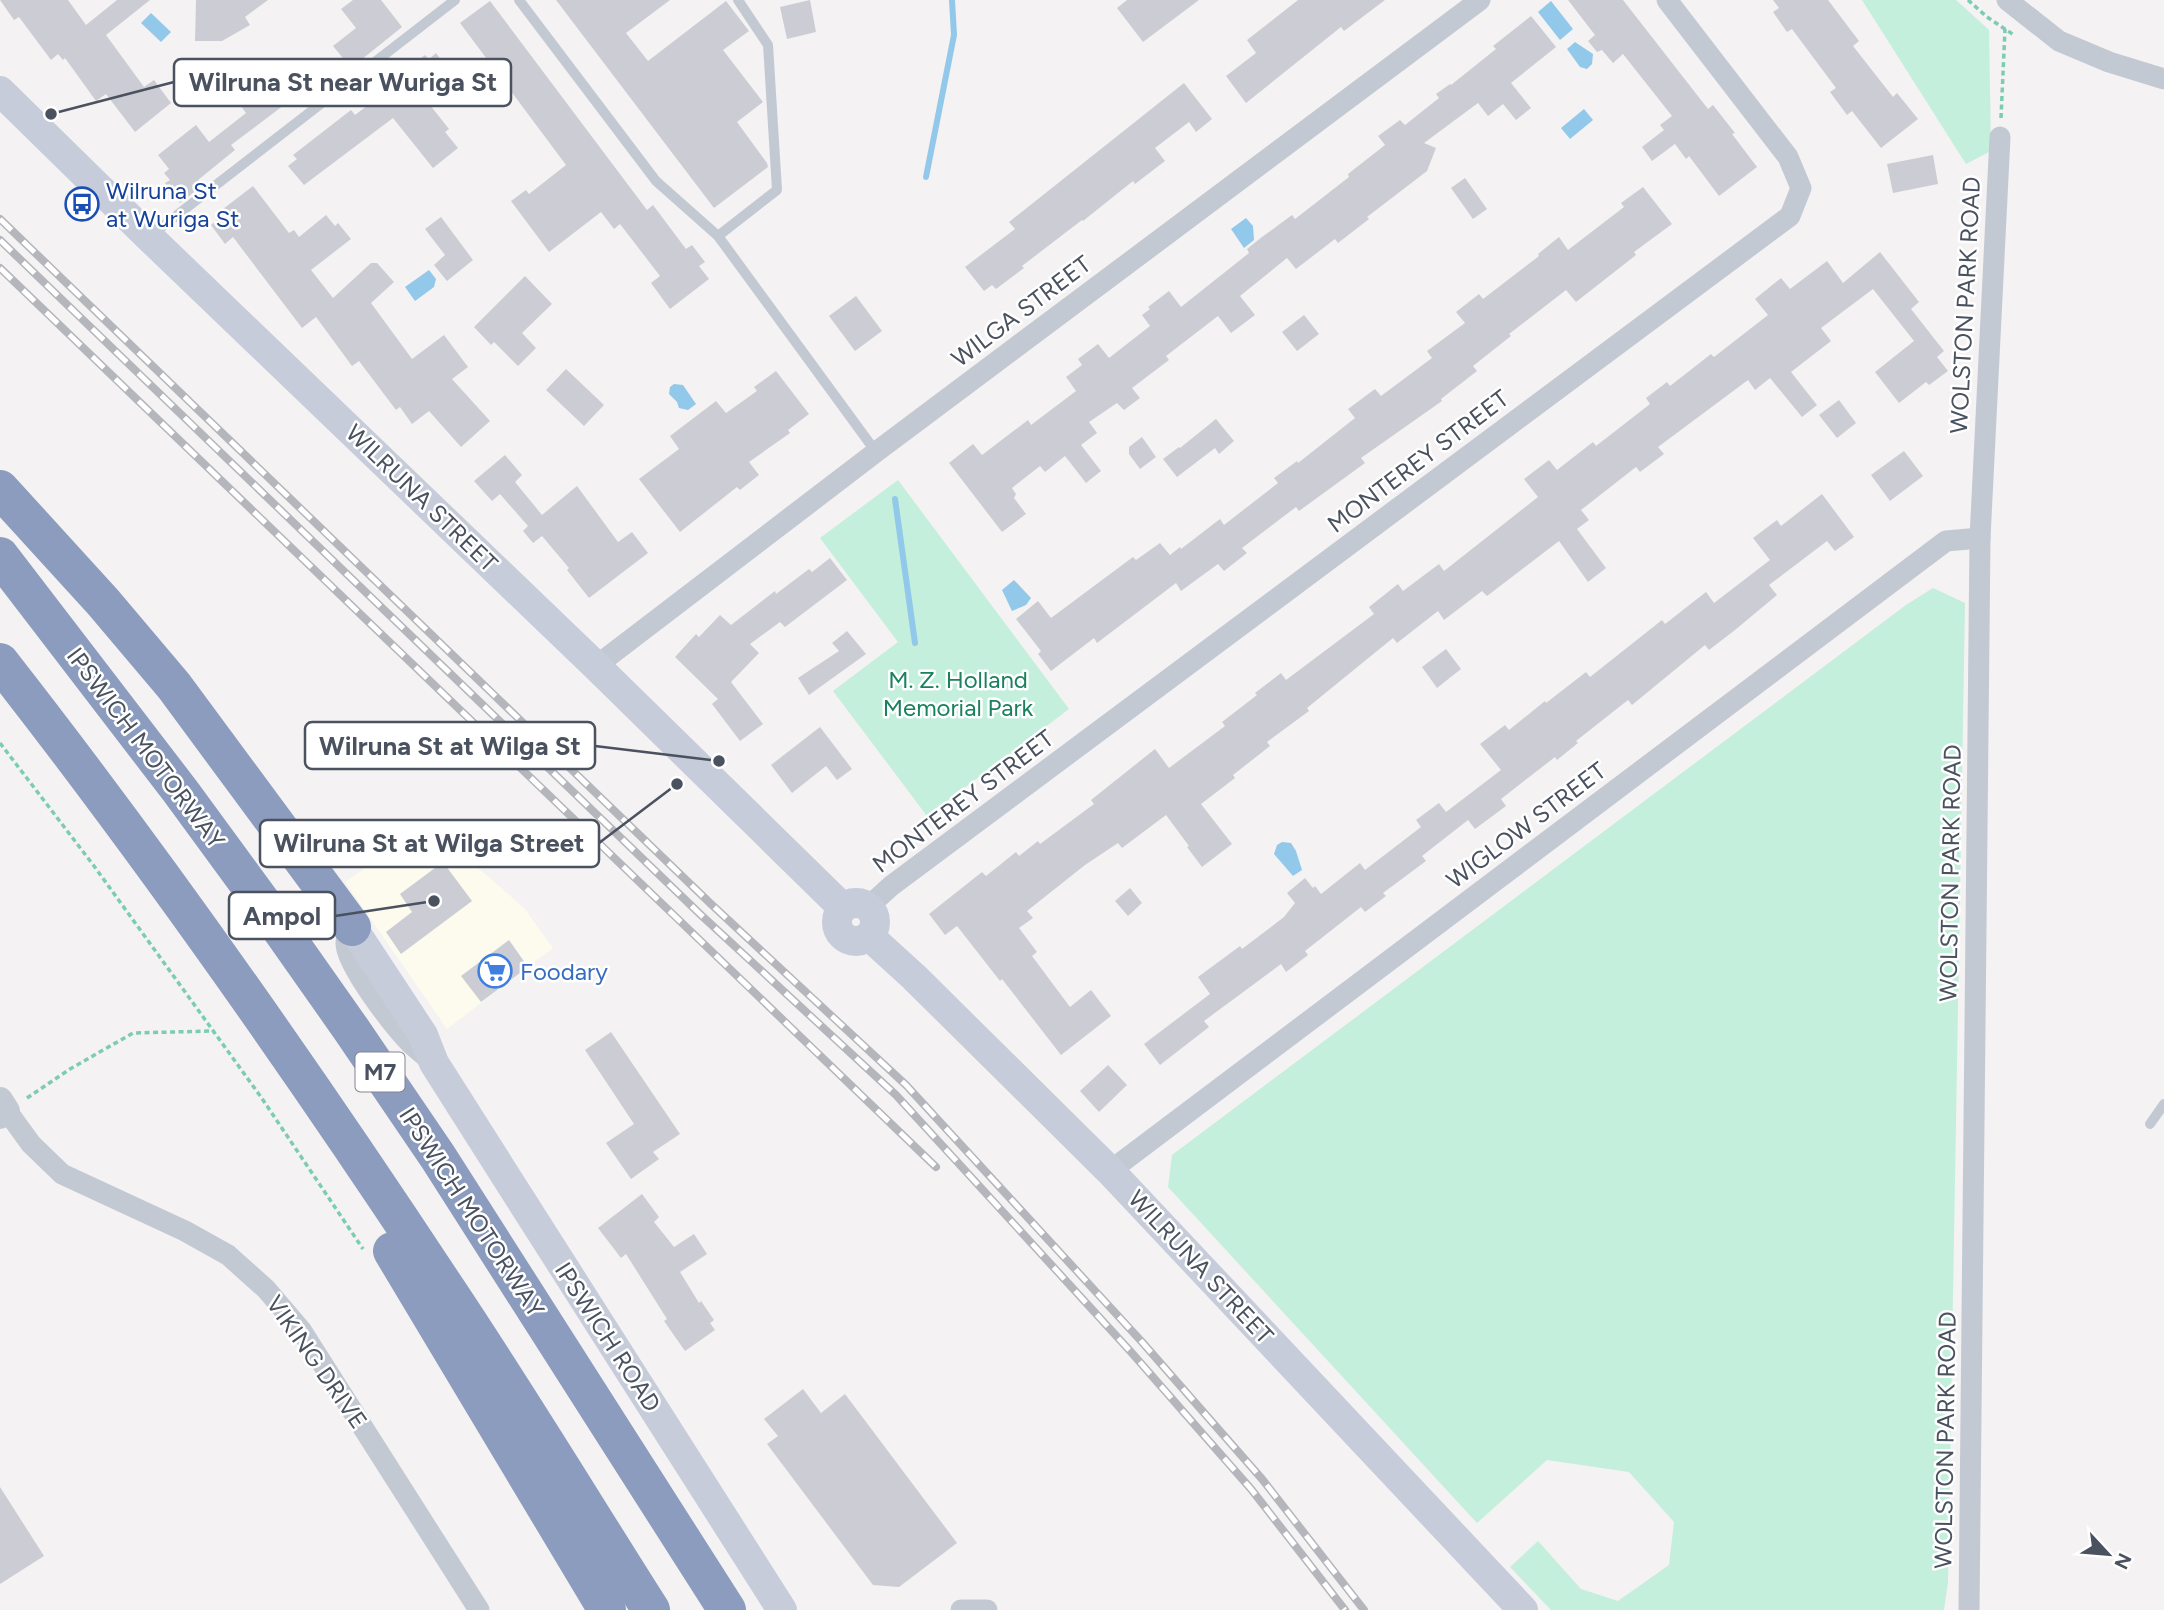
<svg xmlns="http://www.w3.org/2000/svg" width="2164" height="1610" viewBox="0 0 2164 1610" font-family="Figtree,sans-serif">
<rect width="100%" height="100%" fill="#f4f2f2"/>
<polygon fill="#fcfbee" points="425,828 484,873 524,908 553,948 447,1029 345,882"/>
<g fill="#c3efdc">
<polygon points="1862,0 1956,0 1989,30 1991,151 1966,164"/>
<polygon points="898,480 1069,709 927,816 833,691 898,642 820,538"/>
<polygon points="1933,588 1965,603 1948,1582 1944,1610 1551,1610 1510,1567 1538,1541 1581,1589 1618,1601 1669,1565 1674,1522 1629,1472 1547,1460 1477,1523 1168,1187 1172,1155 1906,605"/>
</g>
<g fill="#92c8ea">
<polygon points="1551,1 1573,29 1560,40 1538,12"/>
<polygon points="151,13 171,32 161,42 141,23"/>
<polygon points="1575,42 1593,54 1592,64 1587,69 1580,67 1567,49"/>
<polygon points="1584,109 1593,120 1570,139 1561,128"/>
<polygon points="1246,218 1253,226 1254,240 1244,248 1231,229"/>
<polygon points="429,270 436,279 434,287 415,301 405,287"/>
<polygon points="674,384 683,385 696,404 688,410 679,408 677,402 669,394 670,387"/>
<polygon points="1014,580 1031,598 1026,605 1012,611 1002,590"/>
<polygon points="1282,842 1291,843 1296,851 1302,870 1293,876 1274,854 1277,845"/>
</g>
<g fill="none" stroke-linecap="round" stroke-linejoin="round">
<g stroke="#92c8ea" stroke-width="6">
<polyline points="926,177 954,35 952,0"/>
<polyline points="895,499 915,643"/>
</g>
</g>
<g fill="#cccdd4">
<polygon points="0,0 68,0 86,25 117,0 150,0 106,35 144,87 154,80 171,103 135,132 106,94 96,101 65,58 63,60 58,54 51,60 19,17 14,20"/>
<polygon points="196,0 268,0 245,17 250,25 222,41 195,41"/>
<polygon points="353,0 381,0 402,27 351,68 333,46 356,28 341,9"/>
<polygon points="556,0 670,0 626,33 648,61 726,1 749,31 723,50 763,102 737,122 767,163 768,167 714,208"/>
<polygon points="810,0 816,32 787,39 780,7"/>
<polygon points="1127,0 1199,0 1143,42 1117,8"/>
<polygon points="1298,0 1385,0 1344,31 1341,27 1246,103 1226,76 1256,53 1247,40"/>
<polygon points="1568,0 1623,0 1708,109 1713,105 1735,133 1732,134 1757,167 1719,196 1689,156 1686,159 1675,144 1652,161 1642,147 1664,130 1660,125 1672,116 1623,54 1613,63 1602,50 1597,52 1588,41 1595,35"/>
<polygon points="1773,0 1828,0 1859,41 1853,46 1893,97 1897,93 1918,119 1881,148 1852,111 1847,115 1830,92 1836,88 1792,29 1787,32 1773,12 1779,8"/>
<polygon points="490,1 647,210 653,205 686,249 692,245 705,262 699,266 709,279 670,309 651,283 660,276 620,224 614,229 601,212 549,252 511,201 526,190 529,194 566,165 460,23"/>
<polygon points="1531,16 1556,47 1511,83 1531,108 1516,120 1503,104 1488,116 1478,103 1424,143 1436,148 1427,171 1367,217 1369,219 1338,243 1335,239 1296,269 1287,258 1240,296 1255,315 1231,333 1218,316 1166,356 1169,360 1132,388 1140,398 1124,410 1117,403 1089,422 1097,433 1081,445 1101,471 1086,483 1065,456 1045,472 1040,466 1012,488 1016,494 1014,498 1026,514 1002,532 949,463 973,444 982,455 1028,420 1031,425 1076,391 1066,377 1082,365 1078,359 1098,344 1109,358 1150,326 1142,315 1150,309 1148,307 1169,291 1181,307 1249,253 1247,249 1262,237 1292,215 1295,219 1349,177 1348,174 1385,145 1378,136 1400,120 1405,125 1439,98 1436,94 1450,84 1451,85 1496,49 1493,46"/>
<polygon points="436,53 451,73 422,95 449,129 445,132 458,148 433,168 393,118 304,185 288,166 297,159 293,155 351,110 355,115 385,92 382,88 425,55 429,59"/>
<polygon points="278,72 296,96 231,145 235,150 198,180 203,185 180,203 165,183 170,180 164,173 169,169 158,155 196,125 209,142 246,113 238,102"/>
<polygon points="1184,83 1212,119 1196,132 1189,122 1155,148 1165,161 1135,184 1133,181 1083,221 1082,220 1022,266 1024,268 996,289 992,285 984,291 965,267 1015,229 1009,222"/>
<polygon points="1933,155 1938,184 1893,193 1887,164"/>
<polygon points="1465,178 1487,209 1473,219 1451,188"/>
<polygon points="253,186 289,233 294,230 299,237 326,215 335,226 338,223 351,239 311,270 333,298 371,263 377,263 394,282 371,303 412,359 444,335 468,367 452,379 490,421 461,447 429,411 412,424 400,407 396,410 359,361 352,366 316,317 302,328 233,237 225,244 211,225 226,213 223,209"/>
<polygon points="1643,187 1672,224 1634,252 1636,255 1576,302 1566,290 1509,334 1511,336 1473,366 1477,371 1441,399 1442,401 1361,458 1365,463 1299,511 1296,507 1242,548 1247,553 1224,571 1218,564 1181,591 1176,583 1097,643 1094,638 1051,671 1038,654 1041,651 1016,619 1038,601 1051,618 1133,557 1136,560 1160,543 1170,555 1180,547 1181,549 1220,519 1224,525 1278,483 1274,478 1297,461 1298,463 1355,418 1348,409 1375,389 1381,396 1432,358 1427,351 1465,323 1456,312 1479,294 1483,299 1539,256 1538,254 1559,237 1568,250 1624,207 1621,203"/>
<polygon points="441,217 473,260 447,281 434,265 445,255 425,229"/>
<polygon points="1880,252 1919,302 1911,309 1944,351 1937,357 1948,371 1929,385 1926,382 1899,403 1875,372 1914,341 1873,289 1821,328 1831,341 1791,372 1817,405 1802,417 1770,378 1755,390 1748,380 1658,447 1664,454 1640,472 1636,467 1581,510 1589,520 1577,529 1606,568 1588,582 1559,541 1487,596 1482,591 1444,620 1438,611 1397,643 1393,638 1307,708 1309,711 1267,742 1270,746 1233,775 1235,778 1201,804 1232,844 1202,867 1187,847 1189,846 1166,815 1122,848 1118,843 1085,865 1027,911 1033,918 1019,928 1037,952 1032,956 1070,1007 1091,990 1111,1016 1061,1055 1002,979 1000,981 957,926 945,935 929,914 982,872 986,876 1016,852 1019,856 1038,841 1040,844 1094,804 1091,800 1155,749 1169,768 1225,726 1222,722 1257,695 1255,693 1281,673 1286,680 1374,614 1369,607 1398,584 1403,591 1439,564 1444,571 1538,497 1524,479 1549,460 1557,470 1593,442 1596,446 1650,404 1646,398 1667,382 1670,386 1711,354 1714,357 1768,315 1755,299 1781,278 1790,289 1827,261 1843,283"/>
<polygon points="525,276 552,304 522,333 536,348 518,366 494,342 491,345 474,327"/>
<polygon points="856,296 882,331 855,351 829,316"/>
<polygon points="1304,315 1319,334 1297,351 1282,332"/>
<polygon points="566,369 604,405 584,426 546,390"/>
<polygon points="776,371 809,414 788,430 790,433 749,462 759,475 740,490 737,487 680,532 639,479 679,449 670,436 716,401 726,413 757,391 754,387"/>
<polygon points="1839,400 1856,423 1837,438 1819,415"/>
<polygon points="1216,419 1234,441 1219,454 1215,448 1177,477 1163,459 1179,447 1180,448"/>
<polygon points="1142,437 1156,457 1140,469 1129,454 1129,447"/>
<polygon points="1904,451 1923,476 1890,501 1871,475"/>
<polygon points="505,455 522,475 515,482 542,515 577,486 618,542 632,532 648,553 589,598 567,570 569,568 542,536 533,543 523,531 528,526 500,494 492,501 474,481"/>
<polygon points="1822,494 1854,537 1835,551 1827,541 1769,585 1777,595 1735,630 1709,650 1705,645 1632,705 1628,700 1576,741 1578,743 1557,760 1555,757 1501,799 1506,806 1475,829 1468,820 1422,856 1426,861 1383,893 1386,896 1365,912 1361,907 1305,951 1308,955 1286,972 1281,964 1204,1021 1209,1027 1160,1065 1144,1044 1210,994 1198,977 1240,946 1242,949 1284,917 1295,903 1287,893 1305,878 1313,888 1315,886 1321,894 1360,863 1365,870 1421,827 1416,820 1439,803 1446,812 1501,770 1480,744 1505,725 1509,730 1545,701 1546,703 1586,672 1590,677 1662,620 1665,624 1706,592 1714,603 1770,560 1753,538 1777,520 1781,526"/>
<polygon points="830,558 847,580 785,627 780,622 750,644 759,653 731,682 763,724 740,741 712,704 718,699 675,657 696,634 699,637 720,615 731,625 775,591 776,594 809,569 812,572"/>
<polygon points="847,631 866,654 809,695 798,678 839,651 832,643"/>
<polygon points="1446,649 1461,669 1437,688 1422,667"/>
<polygon points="820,727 852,769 837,780 826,766 792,793 771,765"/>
<polygon points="443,862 472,901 401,954 386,932 412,912 400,894"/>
<polygon points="1130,888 1142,903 1128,916 1115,901"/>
<polygon points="509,940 528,967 481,1002 461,976"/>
<polygon points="611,1032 680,1134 653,1152 659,1159 631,1179 606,1143 634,1124 585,1050"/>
<polygon points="1108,1065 1127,1085 1099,1112 1080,1091"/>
<polygon points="642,1194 659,1217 654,1222 674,1247 694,1234 707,1254 680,1272 699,1303 701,1301 714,1320 710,1323 715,1330 685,1351 664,1321 667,1319 626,1254 621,1258 598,1228"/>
<polygon points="803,1389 821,1413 845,1394 957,1543 899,1587 873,1585 767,1444 778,1436 764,1419"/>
<polygon points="0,1487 44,1556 0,1584"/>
</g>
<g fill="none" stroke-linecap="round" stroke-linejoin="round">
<g stroke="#7cccb3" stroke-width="3.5" stroke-dasharray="5 3.5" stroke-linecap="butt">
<polyline points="1968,0 1987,17 2014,35"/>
<polyline points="2001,118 2005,29"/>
<polyline points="0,743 94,866 261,1097 363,1249"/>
<polyline points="27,1098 70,1069 133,1033 213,1031"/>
</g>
<g stroke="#c3c9d3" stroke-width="10">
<polyline points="519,0 656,181 718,236 876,452"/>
<polyline points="150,236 455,0"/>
<polyline points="718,236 777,190 768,45 738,0"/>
<polyline points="2150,1124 2164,1104"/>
</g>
<g stroke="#c3c9d3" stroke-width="21">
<polyline points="2007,0 2059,41 2109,62 2164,79"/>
<polyline points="596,666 876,452 1480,0"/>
<polyline points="868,907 891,886 1790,216 1801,188 1788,157 1667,0"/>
<path d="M352 927C349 932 346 937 346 943 345 964 395 1028 411 1044 418 1050 425 1056 432 1062"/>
<polyline points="7,1111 31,1144 62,1174 185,1231 228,1255 266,1289 301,1330 479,1610"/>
<polyline points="1110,1171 1946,541 1980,538"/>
<polyline points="961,1610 987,1610"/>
<polyline points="1969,1610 1980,538 2000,137"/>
</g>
<polyline stroke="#c3c9d3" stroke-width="26" points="0,1100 7,1111 0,1116"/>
<g stroke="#c6ccd9" stroke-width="30">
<polyline points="0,91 149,237 596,666 843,908"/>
<circle cx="856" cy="922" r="19"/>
<polyline points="352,927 423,1035 434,1063 505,1175 782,1610"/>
<polyline points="869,936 914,977 1110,1171 1523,1610"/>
</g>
<g stroke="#8c9cbe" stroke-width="38">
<polyline points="0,489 103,602 174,686 352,927"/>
<polyline points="0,556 181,792 263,904 351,1029 438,1157 727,1610"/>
<path d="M0 662C158 864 305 1074 446 1288 517 1394 583 1503 651 1610"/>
<polyline points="392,1251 607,1610"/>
</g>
<defs>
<g id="rail">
<polyline points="0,219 711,904 906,1085 1142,1342 1262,1479 1364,1610"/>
<polyline points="0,240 701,915 896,1095 1131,1352 1251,1489 1345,1610"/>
<polyline points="0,268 936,1167"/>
</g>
</defs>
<use href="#rail" stroke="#b4b6bc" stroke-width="8"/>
<use href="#rail" stroke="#fff" stroke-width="5" stroke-dasharray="16" stroke-linecap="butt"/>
</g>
<defs>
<symbol id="bus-ring" viewBox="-11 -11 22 22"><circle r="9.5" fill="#fff" stroke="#1a4fb4" stroke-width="1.5"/><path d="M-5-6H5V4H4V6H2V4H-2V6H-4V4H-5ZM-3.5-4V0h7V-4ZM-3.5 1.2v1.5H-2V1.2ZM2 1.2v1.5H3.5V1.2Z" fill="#1a4fb4"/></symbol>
<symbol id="supermarket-ring" viewBox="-11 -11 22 22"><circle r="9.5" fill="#fff" stroke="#3f7fe0" stroke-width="1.5"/><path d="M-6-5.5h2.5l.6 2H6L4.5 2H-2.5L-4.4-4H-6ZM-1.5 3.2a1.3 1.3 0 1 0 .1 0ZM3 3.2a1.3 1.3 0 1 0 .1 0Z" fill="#3f7fe0"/></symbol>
</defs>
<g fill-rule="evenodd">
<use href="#bus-ring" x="63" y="185" width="38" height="38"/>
<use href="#supermarket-ring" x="476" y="952" width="38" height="38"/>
</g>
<g text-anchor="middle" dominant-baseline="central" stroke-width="5" stroke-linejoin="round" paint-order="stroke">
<rect fill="#fff" stroke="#80858f" stroke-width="2" x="355.5" y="1052.5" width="49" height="39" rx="5"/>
<g font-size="23" font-weight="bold" fill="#4a515f">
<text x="380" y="1072">M7</text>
</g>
<g font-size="24" fill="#164399" stroke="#fff" text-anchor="start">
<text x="106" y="190">Wilruna St<tspan x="106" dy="28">at Wuriga St</tspan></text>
</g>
<g font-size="24" fill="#4a515f" stroke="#fff">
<text transform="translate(1965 305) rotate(-87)">WOLSTON PARK ROAD</text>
<text transform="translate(1021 311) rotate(-37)">WILGA STREET</text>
<text transform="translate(1418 461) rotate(-37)">MONTEREY STREET</text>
<text transform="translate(422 498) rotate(44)">WILRUNA STREET</text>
<text transform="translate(146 748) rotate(53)">IPSWICH MOTORWAY</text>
<text transform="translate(963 801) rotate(-37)">MONTEREY STREET</text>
<text transform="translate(1526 825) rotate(-37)">WIGLOW STREET</text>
<text transform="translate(1950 873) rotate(-89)">WOLSTON PARK ROAD</text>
<text transform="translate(472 1212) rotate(57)">IPSWICH MOTORWAY</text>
<text transform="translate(1201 1267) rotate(47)">WILRUNA STREET</text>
<text transform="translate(608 1337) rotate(57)">IPSWICH ROAD</text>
<text transform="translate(317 1362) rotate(55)">VIKING DRIVE</text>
<text transform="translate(1945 1440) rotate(-89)">WOLSTON PARK ROAD</text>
</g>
<g font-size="24" fill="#1b805f" stroke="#fff">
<text x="958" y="679">M. Z. Holland<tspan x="958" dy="28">Memorial Park</tspan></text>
</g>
<g font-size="24" fill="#366cbe" stroke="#fff" text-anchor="start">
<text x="520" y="971">Foodary</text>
</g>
</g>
<path fill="none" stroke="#4a515f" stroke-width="2.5" d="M51 114L174 82M719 761L595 746M677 784L599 843M434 901L335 916"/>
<g fill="#4a515f" stroke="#fff" stroke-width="2.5">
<circle cx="51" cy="114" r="7"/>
<circle cx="719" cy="761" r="7"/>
<circle cx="677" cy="784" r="7"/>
<circle cx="434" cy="901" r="7"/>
</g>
<g fill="#fff" stroke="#4a515f" stroke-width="2.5">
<rect x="174" y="59" width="337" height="47" rx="7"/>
<rect x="305" y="722" width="290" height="47" rx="7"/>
<rect x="260" y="820" width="339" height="47" rx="7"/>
<rect x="229" y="892" width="106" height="47" rx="7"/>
</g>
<g font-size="26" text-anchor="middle" font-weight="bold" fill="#4a515f">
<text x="343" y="91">Wilruna St near Wuriga St</text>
<text x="450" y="755">Wilruna St at Wilga St</text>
<text x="429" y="852">Wilruna St at Wilga Street</text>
<text x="282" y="925">Ampol</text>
</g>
<g transform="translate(2108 1554) rotate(116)" stroke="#ffffff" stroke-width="5" paint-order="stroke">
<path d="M0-5L12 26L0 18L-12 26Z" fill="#4a515f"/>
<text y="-10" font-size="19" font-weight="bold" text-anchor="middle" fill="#4a515f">N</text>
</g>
</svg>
